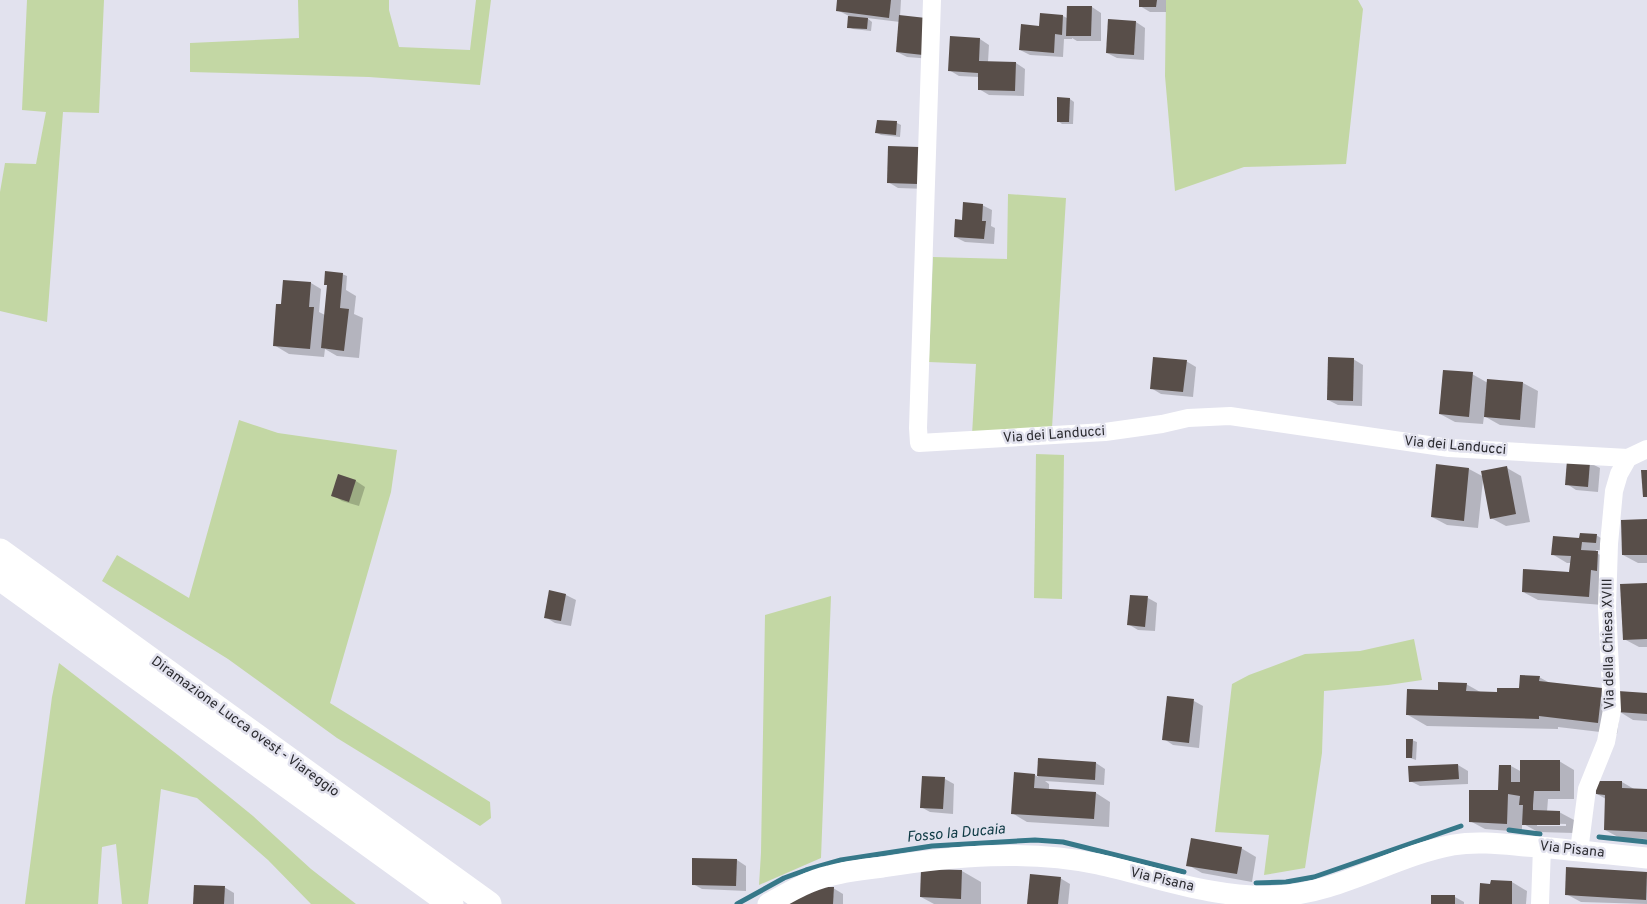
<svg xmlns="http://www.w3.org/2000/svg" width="1647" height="904" viewBox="0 0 1647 904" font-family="Overpass,sans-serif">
<rect width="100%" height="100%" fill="#e2e2ee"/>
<g fill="#c3d7a4">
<polygon points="27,0 104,0 99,113 63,112 47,322 0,311 0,192 5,163 36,164 46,112 22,110"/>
<polygon points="298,0 389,0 389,10 399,47 470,50 476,0 491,0 480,85 369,77 190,72 190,43 299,38"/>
<polygon points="1166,0 1358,0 1363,9 1346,164 1244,167 1175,191 1165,76"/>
<polygon points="1008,194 1066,198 1052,428 972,435 976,364 929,362 933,257 1007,259"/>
<polygon points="239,420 278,433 397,450 391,492 330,703 490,802 491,818 480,826 337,738 228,659 102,581 117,555 189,598"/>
<polygon points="1036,454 1064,455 1062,599 1034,598"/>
<polygon points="831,596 821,858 759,885 761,853 765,615"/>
<polygon points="1414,639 1422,680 1388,685 1324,691 1322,753 1305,868 1264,875 1269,835 1215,832 1232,684 1249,675 1305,654 1360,651"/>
<polygon points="59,663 178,755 253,816 311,869 356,904 311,904 268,860 197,798 161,789 148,904 122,904 116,844 102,847 98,904 25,904 52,697"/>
</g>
<g fill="#0003" fill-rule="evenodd">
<polygon points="838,0 901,0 900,17 932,59 907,57 897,52 900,22 867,18 872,22 871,31 853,29 848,27 849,16 837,10"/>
<polygon points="1141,0 1166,0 1166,12 1150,12 1140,6"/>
<polygon points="1092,7 1101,13 1101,41 1077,41 1072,38 1072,39 1064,39 1063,57 1030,55 1020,50 1040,27 1041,14 1063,16 1067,18"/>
<polygon points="1136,22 1145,28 1144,60 1117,58 1107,53"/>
<polygon points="980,39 989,45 988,62 1016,63 1025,69 1024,96 989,95 979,89 979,77 959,76 949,70"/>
<polygon points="1059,99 1070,99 1074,102 1073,124 1062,124 1058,121"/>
<polygon points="878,121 897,123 901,125 900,137 881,135 877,133"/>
<polygon points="889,148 927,189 898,188 888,182"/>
<polygon points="982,205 992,210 991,226 995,228 994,244 965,242 955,237 963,221"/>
<polygon points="342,274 347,276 346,290 356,296 354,314 363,318 359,358 337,356 325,349 324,357 289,354 274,345 287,306 284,281 311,283 321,289 319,312 325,315"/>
<polygon points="1353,359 1363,365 1362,406 1338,405 1328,400"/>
<polygon points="1186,361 1196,367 1193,397 1161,394 1151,388"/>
<polygon points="1472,374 1488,383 1488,380 1523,383 1538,391 1535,428 1500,425 1484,416 1483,424 1455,422 1440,414"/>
<polygon points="1590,463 1600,468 1598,492 1576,490 1567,484"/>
<polygon points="1437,466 1469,469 1484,477 1507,468 1521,476 1530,522 1506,526 1491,518 1483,480 1478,528 1447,525 1432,517"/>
<polygon points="339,476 356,481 365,487 359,506 342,501 333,495"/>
<polygon points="1647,520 1647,563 1638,563 1623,555"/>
<polygon points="1596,535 1611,544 1611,551 1596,550 1596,553 1613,561 1603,605 1538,600 1523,592 1571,573 1572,563 1567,563 1552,554 1580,540"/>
<polygon points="1647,584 1647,647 1639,647 1624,639"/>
<polygon points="550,592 566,595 576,600 571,626 555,623 545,617"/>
<polygon points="1148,598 1157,603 1155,631 1138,630 1128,624"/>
<polygon points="1539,677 1550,683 1601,690 1619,700 1647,694 1647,721 1633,720 1620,712 1617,734 1558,727 1558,729 1427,726 1408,715 1439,692 1466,684 1482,693 1499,693 1521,690"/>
<polygon points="1194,701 1203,706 1199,748 1173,745 1164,739"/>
<polygon points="1412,740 1417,742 1416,760 1407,757"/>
<polygon points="1039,759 1096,763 1105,769 1104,785 1045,781 1049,784 1049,790 1096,793 1110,802 1109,827 1027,822 1012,813 1035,775 1038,777"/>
<path d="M1559 761 1574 770V799H1548L1547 812H1559L1574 820V833L1538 832 1522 823V832L1485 829 1470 821 1500 791 1511 766 1522 772ZM1537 823 1566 824V826H1537Z"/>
<polygon points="1458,765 1468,771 1468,784 1420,786 1410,781"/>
<polygon points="945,779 954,784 953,814 930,812 921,807"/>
<polygon points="1597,782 1622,782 1634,789 1647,790 1647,839 1620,838 1605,830 1606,799 1597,794"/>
<polygon points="1241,848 1256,857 1252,882 1202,873 1188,865"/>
<polygon points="737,860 746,866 746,891 702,889 693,884"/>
<polygon points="1567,869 1647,873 1647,904 1581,902 1566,894"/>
<polygon points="962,871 981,882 981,904 934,904 921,897"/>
<polygon points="1060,878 1070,884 1068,904 1028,904"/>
<polygon points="1512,882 1527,891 1526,904 1483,904"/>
<polygon points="224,887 234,893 234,904 194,904"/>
<polygon points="833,888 843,894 843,904 781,904"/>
<polygon points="1455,897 1464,902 1464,904 1432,904"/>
</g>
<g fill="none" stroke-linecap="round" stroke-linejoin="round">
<g stroke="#367889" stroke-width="5">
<polyline points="1509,830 1540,834"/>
<polyline points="1599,837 1647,842"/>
<polyline points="1256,883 1286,882 1314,877 1461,826"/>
<polyline points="737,904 784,878 806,870 841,860 932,846 1035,840 1063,842 1184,872"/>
</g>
</g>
<g fill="#584e49">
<polygon points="837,0 891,0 889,18 836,11"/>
<polygon points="1139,0 1157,0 1156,7 1139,7"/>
<polygon points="1067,6 1092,6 1091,36 1066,36"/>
<polygon points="1040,13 1063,15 1062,35 1055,34 1054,53 1019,50 1021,24 1039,26"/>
<polygon points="899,15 926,18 923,55 896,52"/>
<polygon points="848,16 868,18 867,29 847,28"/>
<polygon points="1108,19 1136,21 1134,55 1106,53"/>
<polygon points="950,36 980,38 979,61 1016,62 1015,91 978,90 978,73 948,71"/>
<polygon points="1057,97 1070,98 1069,122 1057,122"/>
<polygon points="877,120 897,121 896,135 875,133"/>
<polygon points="888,146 919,147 918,184 887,183"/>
<polygon points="963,202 983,204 982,221 986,221 984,239 954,237 955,219 962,220"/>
<polygon points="325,271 343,273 340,308 349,309 344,351 321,348 327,285 324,285"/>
<polygon points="283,280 311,282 309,307 314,307 310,349 273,346 276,304 281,304"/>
<polygon points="1153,357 1187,360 1183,392 1150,389"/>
<polygon points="1328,357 1354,358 1353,401 1327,400"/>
<polygon points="1443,370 1473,372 1469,417 1439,414"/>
<polygon points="1487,379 1523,382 1520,420 1484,417"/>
<polygon points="1567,460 1590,462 1588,487 1565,485"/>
<polygon points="1436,464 1469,468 1464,521 1431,517"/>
<polygon points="1507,466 1516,514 1490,519 1481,471"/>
<polygon points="1641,470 1647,470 1647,497 1643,497"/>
<polygon points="338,474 356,480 349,502 331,496"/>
<polygon points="1647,519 1647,555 1622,555 1621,520"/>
<polygon points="1580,533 1597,534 1596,543 1582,542 1581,550 1598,551 1597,571 1591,570 1589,597 1522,592 1523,569 1569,572 1571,556 1551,555 1553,536 1579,538"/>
<polygon points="1647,583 1647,639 1623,640 1620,584"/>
<polygon points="549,590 566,594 561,621 544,618"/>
<polygon points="1130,595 1148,596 1145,627 1127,625"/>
<polygon points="1520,675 1540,676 1539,681 1602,688 1598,723 1539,716 1539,719 1406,715 1407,689 1438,690 1438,682 1467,683 1466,691 1497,692 1497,688 1519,688"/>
<polygon points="1618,691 1647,693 1647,714 1617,712"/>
<polygon points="1167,696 1194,699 1189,743 1162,740"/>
<polygon points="1406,739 1413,739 1412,758 1406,758"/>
<polygon points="1038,758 1096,762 1095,780 1037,776"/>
<polygon points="1520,760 1560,760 1560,791 1534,791 1533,805 1533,810 1560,811 1560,825 1522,825 1523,805 1519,805 1520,796 1508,794 1507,824 1469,822 1469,790 1498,790 1499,765 1511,765 1511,782 1520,782"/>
<polygon points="1458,764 1459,779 1409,782 1408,766"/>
<polygon points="1014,772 1035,774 1034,788 1096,792 1094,819 1011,814"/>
<polygon points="922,776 945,777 943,809 920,808"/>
<polygon points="1596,781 1622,781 1622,788 1647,789 1647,832 1604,830 1605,795 1596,794"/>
<polygon points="1191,838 1242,847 1237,874 1186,866"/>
<polygon points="692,858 737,859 736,886 692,885"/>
<polygon points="1566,867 1647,872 1646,900 1565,895"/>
<polygon points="921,869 962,870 961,899 920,897"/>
<polygon points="1030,874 1061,877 1058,904 1027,904"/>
<polygon points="1491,880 1512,881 1512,904 1479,904 1480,883 1490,884"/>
<polygon points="194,885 225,886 224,904 193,904"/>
<polygon points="818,887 834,887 833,904 779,904"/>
<rect x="1431" y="895" width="24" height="9"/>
</g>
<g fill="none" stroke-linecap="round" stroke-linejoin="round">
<g stroke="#fff" stroke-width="18">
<polyline points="932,0 918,428 919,443 1105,432 1162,424 1188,418 1230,416 1449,448 1628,458"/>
<polyline points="1579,851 1587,789 1606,742 1612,710 1607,608 1609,544 1614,491 1619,474 1628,458 1647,449"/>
<polyline points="1540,904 1542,847"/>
</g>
<path stroke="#fff" stroke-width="21" d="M768 904C788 893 807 881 829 876 846 871 865 869 883 867 953 856 1028 849 1098 864 1157 877 1215 899 1276 896 1338 894 1393 856 1453 845 1477 841 1502 844 1525 846 1566 849 1607 854 1647 858"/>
<g stroke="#fff" stroke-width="25">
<polyline points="0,551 489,904"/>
<polyline points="0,578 451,904"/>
</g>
</g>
<g text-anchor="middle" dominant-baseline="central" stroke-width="5" stroke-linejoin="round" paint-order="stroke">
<g font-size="14" fill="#2a2a2f" stroke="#e2e2ee">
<text transform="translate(1054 435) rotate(-4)">Via dei Landucci</text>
<text transform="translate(1455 446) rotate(5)">Via dei Landucci</text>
<text transform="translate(1609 644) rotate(-91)">Via della Chiesa XVIII</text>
<text transform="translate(245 727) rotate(36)">Diramazione Lucca ovest - Viareggio</text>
<text transform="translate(1572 850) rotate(6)">Via Pisana</text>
<text transform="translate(1162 880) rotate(13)">Via Pisana</text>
</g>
<g font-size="15" font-style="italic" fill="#0d3943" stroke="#e2e2ee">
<text transform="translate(956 834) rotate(-5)">Fosso la Ducaia</text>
</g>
</g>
</svg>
